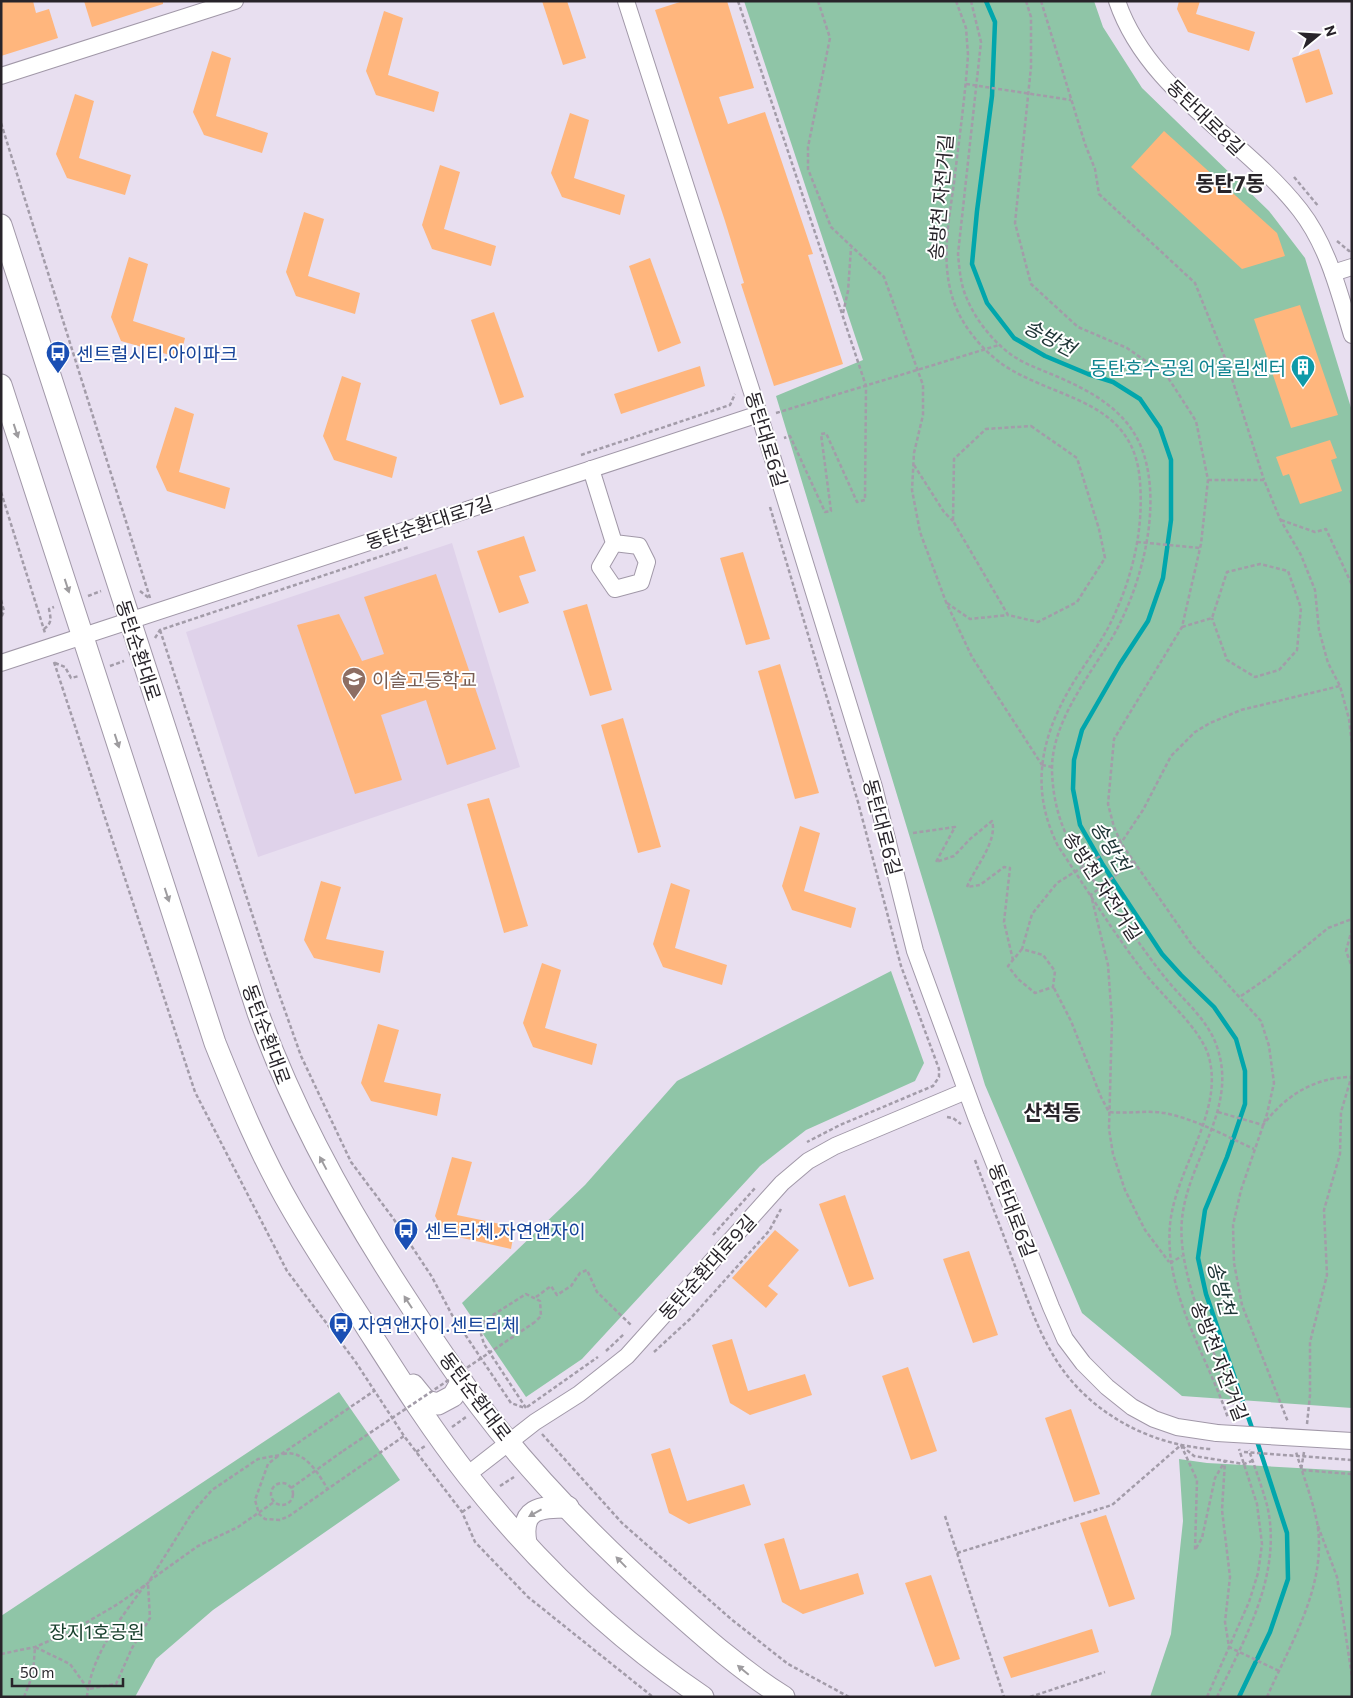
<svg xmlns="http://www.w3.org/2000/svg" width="1353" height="1698" viewBox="0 0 1353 1698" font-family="Commissioner,'Noto Sans KR',sans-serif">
<rect width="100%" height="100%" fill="#e8dff0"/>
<polygon fill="#dfd2ea" points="452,543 520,767 258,857 186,632"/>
<g fill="#8fc5a7">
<polygon points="744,1 1094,1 1103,27 1142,88 1269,211 1305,258 1352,411 1352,1408 1182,1396 1082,1313 985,1085 776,396 863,360"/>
<polygon points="891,971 924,1063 915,1081 806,1130 760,1166 582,1359 526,1397 462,1303 585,1185 677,1081"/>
<polygon points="339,1392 400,1480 213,1610 156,1659 135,1697 1,1697 1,1616"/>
<polygon points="1179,1459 1207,1463 1352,1471 1352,1697 1150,1697 1171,1634 1183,1521"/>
</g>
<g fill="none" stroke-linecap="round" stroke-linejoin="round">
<g stroke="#01a6ac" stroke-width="4.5">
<polyline points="986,1 995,22 992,96 977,211 972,264 987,303 1014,338 1045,356 1088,374 1113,382 1140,399 1160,428 1171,460 1171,520 1163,578 1148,621 1120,664 1082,730 1074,760 1073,789 1080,825 1103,865 1162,954 1181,975 1214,1007 1236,1039 1245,1071 1245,1104 1227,1157 1205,1210 1198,1258 1206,1294 1253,1431"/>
<polyline points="1239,1697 1270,1632 1288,1579 1287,1533 1256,1438"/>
</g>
</g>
<g fill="#ffb67d">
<polygon points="1,1 33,1 36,13 49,9 58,38 1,56"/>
<polygon points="84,1 163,1 163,4 92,27"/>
<polygon points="542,1 567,1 586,58 563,65"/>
<polygon points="683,1 727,1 754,88 719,97 728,124 765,112 813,254 808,255 843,364 774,386 741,284 744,283 725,221 655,10"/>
<polygon points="1179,1 1200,1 1196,14 1255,32 1249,51 1188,32 1177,9"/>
<polygon points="384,11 403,18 388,75 439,92 434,112 376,95 366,71"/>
<polygon points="1319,49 1333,94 1306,103 1292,58"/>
<polygon points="212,51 231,58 216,116 268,133 262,153 204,135 193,112"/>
<polygon points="75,94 94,101 79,158 131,175 125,195 67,178 56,154"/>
<polygon points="570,113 589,120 574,178 625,195 620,215 562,197 551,173"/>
<polygon points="1164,131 1277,233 1285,256 1242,269 1131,167"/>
<polygon points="440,165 460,172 444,229 496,246 491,266 432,249 422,225"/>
<polygon points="304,212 324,219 308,276 360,293 355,314 296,296 286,272"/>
<polygon points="129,257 148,264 133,321 185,338 180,358 121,341 111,317"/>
<polygon points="650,258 681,343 658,352 629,266"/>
<polygon points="1300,305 1338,415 1291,428 1254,319"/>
<polygon points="494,312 524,397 500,405 471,320"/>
<polygon points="700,366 705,386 621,414 614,394"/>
<polygon points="342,376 361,383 346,440 397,457 392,478 334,460 323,436"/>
<polygon points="175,407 194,414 179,472 230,488 225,509 167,491 156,467"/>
<polygon points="1330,440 1337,458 1331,460 1342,491 1300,504 1289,474 1283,476 1276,457"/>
<polygon points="524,536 536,571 519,576 529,603 499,613 477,551"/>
<polygon points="743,552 770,639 746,645 720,558"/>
<polygon points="436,574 496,749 447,765 426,700 381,715 402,780 355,794 297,625 339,614 362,661 384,654 364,597"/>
<polygon points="587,604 612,690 590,696 563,611"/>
<polygon points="780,664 819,793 795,799 758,671"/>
<polygon points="623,718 661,847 638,853 601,725"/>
<polygon points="489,798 528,926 504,933 467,804"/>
<polygon points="800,826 820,833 804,891 856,908 851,928 792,910 782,886"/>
<polygon points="321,881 341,887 326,939 384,951 380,973 314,958 304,940"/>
<polygon points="671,883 690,890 675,948 727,965 722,985 663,967 653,944"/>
<polygon points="542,963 561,970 545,1028 597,1044 592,1065 533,1047 523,1023"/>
<polygon points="378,1024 399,1030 384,1082 441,1094 437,1116 371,1101 361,1083"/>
<polygon points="452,1157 472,1162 457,1215 515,1227 511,1249 445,1234 435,1216"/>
<polygon points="845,1195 874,1279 849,1287 819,1204"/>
<polygon points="775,1230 799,1250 768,1286 778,1294 766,1308 732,1278"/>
<polygon points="969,1251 998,1335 973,1343 943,1259"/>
<polygon points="732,1339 748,1391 805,1374 812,1395 750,1415 730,1403 712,1345"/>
<polygon points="908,1367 937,1451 911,1460 882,1376"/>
<polygon points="1071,1409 1100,1494 1074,1502 1045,1418"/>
<polygon points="670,1448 687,1501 744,1484 751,1505 689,1524 669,1513 651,1454"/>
<polygon points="1106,1515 1135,1599 1109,1607 1080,1523"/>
<polygon points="784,1538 800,1590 858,1573 864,1594 803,1614 782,1602 764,1544"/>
<polygon points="931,1575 960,1659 935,1667 905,1583"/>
<polygon points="1092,1629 1099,1652 1011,1678 1003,1657"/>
</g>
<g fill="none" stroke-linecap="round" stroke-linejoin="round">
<defs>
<g id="minor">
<polyline points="626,1 759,414 874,787 915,951 976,1117 1051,1307 1065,1339 1083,1363 1107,1387 1132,1407 1154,1419 1177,1427 1217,1433"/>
<path d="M1117 1C1148 92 1243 137 1300 210 1328 246 1339 292 1352 335"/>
<polyline points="1,76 235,1"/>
<polyline points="1333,273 1352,267"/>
<polyline points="591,469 614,543 639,546 647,562 641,582 615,589 600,567 614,543"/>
<polyline points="1,663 759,414"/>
<polyline points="467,1475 535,1422 579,1394 627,1356 782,1183 808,1161 835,1146 966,1091"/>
</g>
<g id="major">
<path d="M1 225 258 1013C295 1115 346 1207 405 1297 429 1334 453 1371 480 1406 534 1478 600 1544 667 1604 704 1637 741 1670 784 1697"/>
<path d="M1 385 215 1043C238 1100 261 1156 292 1209 315 1249 342 1289 367 1328 399 1378 431 1429 468 1476 534 1560 614 1637 703 1697"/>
<polyline points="413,1385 426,1401 438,1404 453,1396 462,1381"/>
<path d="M526 1543C520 1508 539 1507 568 1507"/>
</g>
</defs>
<use href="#minor" stroke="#a198a8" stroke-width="18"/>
<use href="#major" stroke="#a198a8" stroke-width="23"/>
<g stroke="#a39ca9" stroke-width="2.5" stroke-dasharray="4 2.5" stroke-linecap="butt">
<polyline points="738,1 866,386 865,500 857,502 826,433 821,434 831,511 825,512 790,436 784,438"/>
<polyline points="818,1 830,38 808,147 808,169 831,227 884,277 923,385 923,415 914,453 912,490 920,532 946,602 972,657 1042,765"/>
<path d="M956 1 966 28 968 55C965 98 959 140 954 183 949 220 941 259 952 296 960 326 988 358 1015 372 1068 401 1135 405 1140 482 1144 533 1131 583 1108 628 1096 650 1081 669 1069 690 1039 742 1031 792 1058 846 1086 888 1113 932 1143 971 1162 996 1198 1026 1208 1054 1226 1111 1175 1168 1170 1225 1164 1293 1207 1355 1228 1418"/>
<path d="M971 1 981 42 958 254C959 265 960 277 963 288 970 312 989 338 1009 353 1022 363 1037 368 1051 374 1094 392 1134 413 1146 462 1160 518 1139 594 1109 643 1086 680 1051 725 1052 771 1054 834 1084 867 1119 915 1135 937 1150 959 1167 980 1184 1001 1206 1018 1216 1044 1240 1108 1188 1158 1182 1219 1176 1279 1220 1361 1239 1419"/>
<polyline points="1026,1 1031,17 1031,67 1015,223 1031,284 1078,327 1127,348 1167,376 1196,421 1208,480 1201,544 1182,627 1114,739 1108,804 1114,827 1121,843 1192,945 1261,1021 1269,1046 1274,1083 1267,1114 1241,1190 1233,1225 1234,1263 1242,1305 1288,1422"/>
<polyline points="1041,1 1085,144 1095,169 1099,194 1195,283 1227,363 1264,480"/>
<polyline points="966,84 1071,100"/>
<polyline points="1,123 150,598"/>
<polyline points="1294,177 1319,207"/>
<polyline points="1337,241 1349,251 1352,250"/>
<polyline points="843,313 848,291 851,248"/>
<polyline points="776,413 999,345"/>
<polygon points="1031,426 1077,458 1099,529 1105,558 1077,602 1038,622 1008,615 953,521 954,459 986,429"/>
<polyline points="581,455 730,405 735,394"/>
<polyline points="914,465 944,512 953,521"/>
<polyline points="1208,480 1264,480 1280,519 1301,555 1315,590 1319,630 1328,663 1340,686 1349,719 1352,745"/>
<polyline points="1,492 45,633"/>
<polyline points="770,507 858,802 901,966 939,1069 939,1077 933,1086 840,1125 807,1142"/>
<polyline points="1281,520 1315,532 1326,529 1352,585"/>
<polyline points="1137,542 1200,548"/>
<polyline points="140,591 149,598"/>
<polyline points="88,596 101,591"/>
<polyline points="1,600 4,611 1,618"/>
<polyline points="947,603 970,619 1008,615"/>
<polyline points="1182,627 1212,618 1227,572 1260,564 1288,571 1301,608 1297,650 1279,670 1255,677 1227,660 1212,618"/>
<path d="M44 629C52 623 51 619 49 609L54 607"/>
<polyline points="160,630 266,957 301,1056 351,1162 393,1218 432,1277 452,1315 511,1403 525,1408"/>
<polyline points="155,638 160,630 409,547"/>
<polyline points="1,644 2,644"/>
<polyline points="54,662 195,1092 287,1271 355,1361 404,1436 462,1512 475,1542 528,1597 653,1697"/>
<polyline points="55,663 65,667 71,678 79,676"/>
<polyline points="110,666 124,661"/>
<polyline points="1042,765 1052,767"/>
<path d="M913 833 955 827 936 862 954 856 970 839 992 821C998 841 975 867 967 887L980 885 1004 867 1010 868 1004 922 1013 960"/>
<polyline points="1133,861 1091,895 1108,965 1112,1020 1109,1129 1113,1154 1125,1190 1145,1230 1169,1262"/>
<polyline points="1352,929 1346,951 1352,967"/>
<polyline points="1022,949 1008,966 1018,979 1035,993 1053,987 1055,971 1043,955 1022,949 1032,914 1057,883 1121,843 1143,810 1171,756 1195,732 1210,723 1241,710 1340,686"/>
<path d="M1054 988 1071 1021 1101 1097 1109 1112C1127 1114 1146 1110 1164 1113 1196 1119 1225 1136 1254 1149"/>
<polyline points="1241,996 1269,977 1328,928 1352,919"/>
<path d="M1218 1112 1263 1125C1285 1096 1313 1078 1350 1077"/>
<polyline points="947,1117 953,1118 961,1124"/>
<path d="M975 1160C988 1195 1002 1231 1015 1266 1026 1296 1036 1326 1052 1353 1084 1410 1147 1445 1211 1449"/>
<polyline points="713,1235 756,1187"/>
<polyline points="1170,1263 1182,1256"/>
<polyline points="536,1297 551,1286 557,1295 571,1286 580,1273 587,1270 597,1292 632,1326"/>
<polyline points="606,1351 624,1334"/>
<polyline points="654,1352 690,1319 769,1231 781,1209"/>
<polyline points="527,1407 598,1357"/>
<polyline points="526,1408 484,1344 481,1334 485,1320 526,1294 540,1301 541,1316 535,1322"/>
<polyline points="1307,1424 1310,1395 1310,1342 1327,1275 1324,1210 1340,1154 1341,1112 1352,1075"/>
<polyline points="452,1427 466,1417"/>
<polyline points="542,1434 622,1523 731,1619 788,1664 849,1697"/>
<polyline points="1181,1445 1197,1480 1195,1550 1202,1538 1215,1478 1225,1461 1222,1510 1230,1577 1225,1622 1229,1647 1279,1671"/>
<polyline points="1182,1446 1194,1456 1244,1464 1252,1461"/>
<polyline points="416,1452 425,1446"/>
<polyline points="1304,1452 1301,1470 1352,1474"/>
<path d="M283 1454C304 1449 318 1473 327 1488"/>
<polyline points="278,1456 268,1464 255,1500 259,1514 265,1519 280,1520 289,1516 404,1436"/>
<circle cx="282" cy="1494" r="11"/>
<polyline points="500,1486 514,1477"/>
<polyline points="291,1488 343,1451"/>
<polyline points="462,1512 471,1506"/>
<polyline points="945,1516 1004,1697"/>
<polyline points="1318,1526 1337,1577 1352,1677"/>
<polyline points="957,1553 1112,1505 1181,1445"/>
<polyline points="149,1581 198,1546 238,1527 274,1502"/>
<polyline points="1,1654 35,1647 70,1632 118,1604 148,1583 192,1513 212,1490 258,1459 280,1455 374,1391"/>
<polyline points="24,1697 33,1674 35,1647 70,1664 88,1689 116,1684 132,1648 150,1618 148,1584"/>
<path d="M87 1697C91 1655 121 1618 145 1585"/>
<polyline points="1030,1697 1105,1672"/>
<polyline points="1207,1697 1249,1602 1258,1573 1262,1544 1257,1504 1239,1449"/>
<path d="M1217 1697C1245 1638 1283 1573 1267 1505 1262 1487 1255 1468 1249 1450"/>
<path d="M1267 1697C1291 1642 1328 1584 1317 1522 1312 1498 1303 1475 1296 1452"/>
</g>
<use href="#minor" stroke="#fff" stroke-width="16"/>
<use href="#major" stroke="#fff" stroke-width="21"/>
<defs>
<polyline id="minor-bridge" points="1217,1433 1352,1441"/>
</defs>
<use href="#minor-bridge" stroke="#a198a8" stroke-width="18" stroke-linecap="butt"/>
<g stroke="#a39ca9" stroke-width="2.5" stroke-dasharray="4 2.5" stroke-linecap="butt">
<polyline points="343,1451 535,1322"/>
<polyline points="1244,1452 1352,1460"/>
</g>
<use href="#minor-bridge" stroke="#fff" stroke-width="16"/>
</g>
<defs><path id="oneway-solid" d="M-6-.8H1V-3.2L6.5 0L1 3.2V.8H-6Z" transform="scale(1.25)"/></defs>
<g fill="#9e9c9f">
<use href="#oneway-solid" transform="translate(16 431) rotate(72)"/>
<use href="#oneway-solid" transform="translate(67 586) rotate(72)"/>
<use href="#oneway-solid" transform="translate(117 741) rotate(72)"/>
<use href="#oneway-solid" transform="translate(167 895) rotate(72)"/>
<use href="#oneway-solid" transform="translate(323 1163) rotate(-118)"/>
<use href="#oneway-solid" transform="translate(408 1302) rotate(-123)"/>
<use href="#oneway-solid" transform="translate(535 1513) rotate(151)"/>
<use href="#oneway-solid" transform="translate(621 1562) rotate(-134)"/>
<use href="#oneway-solid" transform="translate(743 1670) rotate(-140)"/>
</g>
<defs>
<symbol id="bus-pin" viewBox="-11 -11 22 30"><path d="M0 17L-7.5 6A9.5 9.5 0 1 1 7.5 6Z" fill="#1a4fb4" stroke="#fff"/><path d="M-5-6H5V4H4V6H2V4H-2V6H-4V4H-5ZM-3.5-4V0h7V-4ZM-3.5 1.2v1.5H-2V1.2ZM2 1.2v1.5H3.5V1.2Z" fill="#fff"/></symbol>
<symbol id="building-pin" viewBox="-11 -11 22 30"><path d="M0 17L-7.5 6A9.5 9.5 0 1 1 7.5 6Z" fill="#0f9aa8" stroke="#fff"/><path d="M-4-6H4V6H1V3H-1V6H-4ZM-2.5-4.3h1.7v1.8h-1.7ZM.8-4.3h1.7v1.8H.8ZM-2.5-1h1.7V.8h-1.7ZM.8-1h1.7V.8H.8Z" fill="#fff"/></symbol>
<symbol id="school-pin" viewBox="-11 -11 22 30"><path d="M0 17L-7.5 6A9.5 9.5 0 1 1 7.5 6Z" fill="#8d6e63" stroke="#fff"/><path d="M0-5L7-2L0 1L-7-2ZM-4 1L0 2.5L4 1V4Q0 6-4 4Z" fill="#fff"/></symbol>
</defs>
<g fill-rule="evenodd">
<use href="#bus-pin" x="44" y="339" width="28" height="38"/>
<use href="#building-pin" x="1289" y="353" width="28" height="38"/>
<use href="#school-pin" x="340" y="665" width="28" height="38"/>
<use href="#bus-pin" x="392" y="1216" width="28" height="38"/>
<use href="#bus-pin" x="327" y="1310" width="28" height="38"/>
</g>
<g text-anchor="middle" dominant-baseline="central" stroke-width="4" stroke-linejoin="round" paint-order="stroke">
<g font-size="19" fill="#28242a" stroke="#fff">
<text transform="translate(1206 117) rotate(44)">동탄대로8길</text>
<text transform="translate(940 197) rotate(-85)">송방천 자전거길</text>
<text transform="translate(767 439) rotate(73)">동탄대로6길</text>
<text transform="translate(429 522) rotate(-18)">동탄순환대로7길</text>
<text transform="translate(139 650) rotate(72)">동탄순환대로</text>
<text transform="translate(883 827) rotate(75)">동탄대로6길</text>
<text transform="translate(1103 886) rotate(57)">송방천 자전거길</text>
<text transform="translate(267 1034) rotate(70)">동탄순환대로</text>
<text transform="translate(1013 1210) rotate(69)">동탄대로6길</text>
<text transform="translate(707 1267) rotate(-48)">동탄순환대로9길</text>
<text transform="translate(1220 1361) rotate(69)">송방천 자전거길</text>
<text transform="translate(476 1396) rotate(53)">동탄순환대로</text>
</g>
<g font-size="19" fill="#164399" stroke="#fff" text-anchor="start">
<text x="76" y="353">센트럴시티.아이파크</text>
<text x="424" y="1230">센트리체.자연앤자이</text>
<text x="358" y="1324">자연앤자이.센트리체</text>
</g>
<g font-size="19" fill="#0d838f" stroke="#fff" text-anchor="end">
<text x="1286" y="367">동탄호수공원 어울림센터</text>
</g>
<g font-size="19" fill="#785e54" stroke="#fff" text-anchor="start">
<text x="372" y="679">이솔고등학교</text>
</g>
<g font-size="19" fill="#18402d" stroke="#fff">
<text x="97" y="1631">장지1호공원</text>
</g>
<g font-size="20" font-style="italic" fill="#1e3536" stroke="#fff">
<text transform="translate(1050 337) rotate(28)">송방천</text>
<text transform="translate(1111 846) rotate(59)">송방천</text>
<text transform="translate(1222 1288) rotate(75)">송방천</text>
</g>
<g font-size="21" font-weight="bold" fill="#28242a" stroke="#fff">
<text x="1230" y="182">동탄7동</text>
<text x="1052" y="1111">산척동</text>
</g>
</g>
<rect width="1353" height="1698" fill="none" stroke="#28242a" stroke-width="5"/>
<g transform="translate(1318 35) rotate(72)" stroke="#ffffff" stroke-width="4" paint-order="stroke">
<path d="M0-4L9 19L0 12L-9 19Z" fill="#28242a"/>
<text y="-8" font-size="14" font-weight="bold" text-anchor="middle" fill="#28242a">N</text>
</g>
<path d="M12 1678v8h111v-8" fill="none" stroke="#28242a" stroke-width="2.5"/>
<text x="20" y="1678" font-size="15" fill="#28242a" stroke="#ffffff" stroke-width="4" paint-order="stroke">50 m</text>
</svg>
